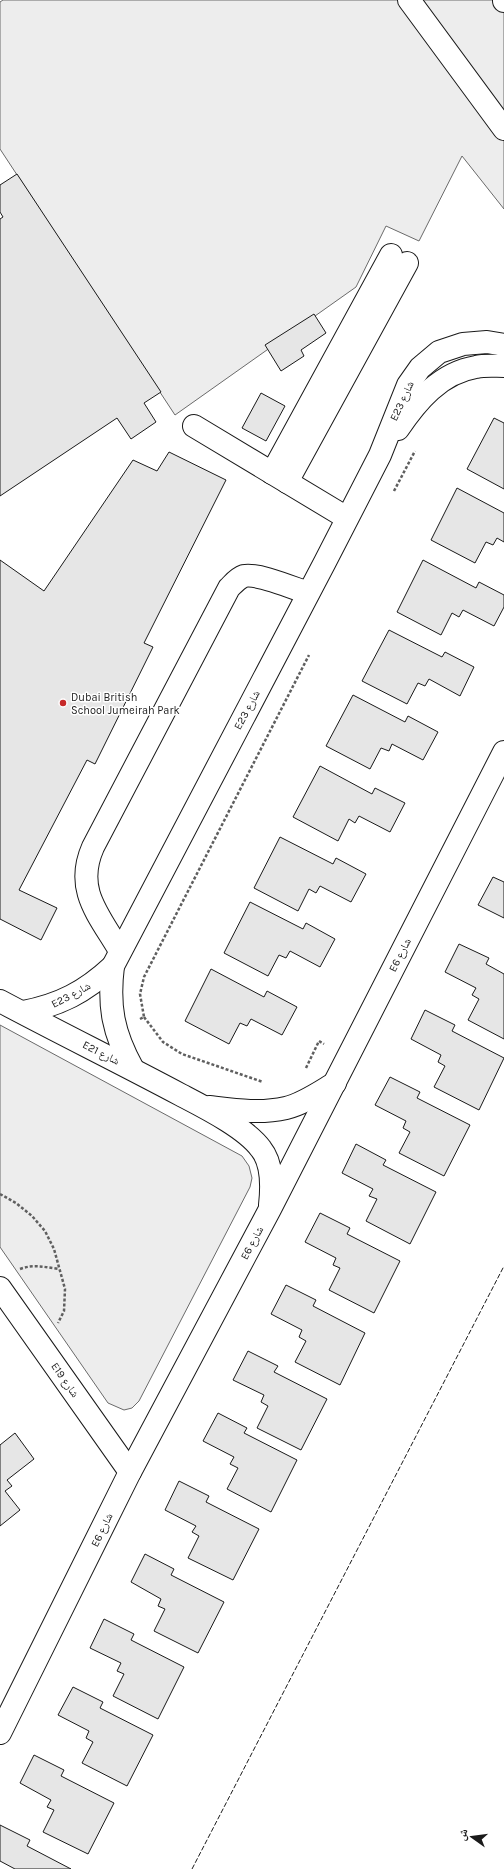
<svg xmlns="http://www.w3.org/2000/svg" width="504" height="1869" viewBox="0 0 504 1869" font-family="Karla,'Noto Naskh Arabic',sans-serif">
<rect width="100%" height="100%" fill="#fff"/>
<g fill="#ededed" stroke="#6a6a6a">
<polygon points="3,0 504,0 504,209 462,156 419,241 386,226 356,287 175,415 0,149 0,2"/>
<polygon points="0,1025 242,1156 249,1166 252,1178 250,1187 139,1401 132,1408 124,1410 108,1403 0,1247"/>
</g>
<g fill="#e6e6e6" stroke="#1a1a1a">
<polygon points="17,174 161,392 144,403 156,422 131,439 117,418 0,496 0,219 3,217 0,212 0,185"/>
<polygon points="314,314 326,333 301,350 304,356 281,371 265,345"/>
<polygon points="261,393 285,406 266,441 242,428"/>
<polygon points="494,418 504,423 504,489 467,469"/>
<polygon points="169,452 226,480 144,643 153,647 95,764 87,760 19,890 57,908 41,940 0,919 0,560 44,591 133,460 157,471"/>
<polygon points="457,488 504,513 504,542 497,538 493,545 486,542 475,563 431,540"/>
<polygon points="423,560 476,588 479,582 504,595 504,607 494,626 463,610 459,617 452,613 441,635 397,612"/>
<polygon points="389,630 442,657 445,652 474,667 460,696 429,679 425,686 418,683 407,704 362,681"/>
<polygon points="353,695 405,722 408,716 438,732 423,760 392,744 389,751 381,748 370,769 326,746"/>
<polygon points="320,766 372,794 375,788 405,803 390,832 359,816 355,823 349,819 338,841 293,817"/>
<polygon points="280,837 333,864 336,858 366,874 351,902 320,886 316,893 309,889 298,911 254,888"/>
<polygon points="493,877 504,882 504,918 478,905"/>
<polygon points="250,902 303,929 306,923 335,939 320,967 290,951 286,958 279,955 268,976 224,953"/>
<polygon points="459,944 489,958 486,964 504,974 504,1039 468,1020 479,999 472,995 476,988 445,972"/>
<polygon points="211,969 264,997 267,991 297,1007 282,1035 251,1019 247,1026 240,1023 229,1044 185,1021"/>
<polygon points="425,1010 455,1025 452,1031 504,1058 479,1110 434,1087 445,1066 438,1062 441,1055 411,1039"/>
<polygon points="390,1077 420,1092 417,1098 470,1125 444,1176 399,1153 410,1132 403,1128 406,1121 375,1105"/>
<polygon points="356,1144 386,1160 383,1165 436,1192 410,1244 366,1221 377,1199 369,1196 373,1189 342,1173"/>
<polygon points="320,1213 350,1228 347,1234 400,1261 374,1313 329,1290 340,1268 333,1265 336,1258 305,1242"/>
<polygon points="286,1285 316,1300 313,1306 365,1333 340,1385 295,1362 306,1341 299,1337 302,1330 271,1314"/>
<polygon points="248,1351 278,1366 274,1372 327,1399 301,1450 257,1428 268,1406 261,1402 264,1395 233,1380"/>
<polygon points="218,1413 247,1428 244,1433 297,1460 271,1512 227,1489 238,1468 230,1464 234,1457 203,1441"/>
<polygon points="15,1433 34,1459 7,1480 12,1486 5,1491 20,1510 0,1526 0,1445"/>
<polygon points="179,1481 209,1496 206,1502 259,1529 233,1580 188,1558 199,1536 192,1532 196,1526 165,1510"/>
<polygon points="145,1554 174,1569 171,1575 224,1602 198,1653 154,1631 165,1609 158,1606 161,1599 131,1582"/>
<polygon points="104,1619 134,1634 131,1640 184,1667 158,1719 113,1696 124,1674 117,1671 121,1663 90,1648"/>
<polygon points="73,1687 103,1702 100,1708 153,1735 127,1786 82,1763 93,1742 86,1738 89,1731 58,1715"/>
<polygon points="34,1755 64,1770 61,1776 114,1803 88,1854 43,1832 54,1810 47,1807 51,1800 20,1783"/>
<polygon points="0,1825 30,1840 27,1846 71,1869 15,1869 0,1861"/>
</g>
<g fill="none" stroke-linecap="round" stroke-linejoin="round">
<defs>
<g id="minor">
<polyline points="409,0 504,129"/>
<polyline points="504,0 504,1"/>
<polyline points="194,426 347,518"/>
<path d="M398 429C417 401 440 373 476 367 485 365 495 366 504 366"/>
<polyline points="272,473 391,255"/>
<polyline points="287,482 407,263"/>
<path d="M120 951C99 915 74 890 93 847L229 588C234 583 238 578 244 576 258 573 293 588 308 593"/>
<path d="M0 1001C60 1033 121 1063 181 1095 204 1107 246 1128 261 1149 273 1164 272 1187 270 1205"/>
<path d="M23 1012C60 1005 85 992 113 966"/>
<path d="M133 1069C113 1033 108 1006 113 966L325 562 380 455 408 385 420 368 439 352 463 344 487 342 504 345"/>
<path d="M209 1107C234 1110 260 1114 286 1108 303 1104 320 1092 335 1083"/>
<polyline points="0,1288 130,1472"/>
<polyline points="0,1733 130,1472 270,1209 504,752"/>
</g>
</defs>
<use href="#minor" stroke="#1a1a1a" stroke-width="24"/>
<g stroke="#5f5f5f" stroke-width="2.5" stroke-dasharray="3 2" stroke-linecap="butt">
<polyline points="394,491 415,451"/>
<polyline points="144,1017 163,1042 182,1054 263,1082"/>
<polyline points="140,1019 144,1017 140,994 144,977 309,655"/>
<polyline points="306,1068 319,1041 324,1044"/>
<polyline points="0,1194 16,1203 32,1216 45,1231 54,1249 65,1289 64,1311 58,1323"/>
<path d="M20 1269C33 1264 45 1267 59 1269"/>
</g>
<use href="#minor" stroke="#fff" stroke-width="22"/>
<polyline stroke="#1a1a1a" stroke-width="1" stroke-dasharray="5 2" stroke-linecap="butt" points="192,1869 504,1266"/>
</g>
<circle fill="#c62828" stroke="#fff" stroke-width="1.5" cx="63" cy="703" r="4"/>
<g text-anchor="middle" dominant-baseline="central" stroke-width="3" stroke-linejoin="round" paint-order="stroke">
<g font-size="11" fill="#1a1a1a" stroke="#fff">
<text transform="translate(402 401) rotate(-65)">E23 شارع</text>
<text transform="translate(247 710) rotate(-62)">E23 شارع</text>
<text transform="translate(400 955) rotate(-63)">E6 شارع</text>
<text transform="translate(71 995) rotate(-28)">E23 شارع</text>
<text transform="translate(101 1053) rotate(27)">E21 شارع</text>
<text transform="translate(252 1243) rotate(-62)">E6 شارع</text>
<text transform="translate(65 1380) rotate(55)">E19 شارع</text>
<text transform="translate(102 1530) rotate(-64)">E6 شارع</text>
</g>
<g font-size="11" fill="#1a1a1a" stroke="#fff" text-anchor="start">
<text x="71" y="697">Dubai British<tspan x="71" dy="13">School Jumeirah Park</tspan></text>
</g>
</g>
<g transform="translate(472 1837) rotate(284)" stroke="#ffffff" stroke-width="3" paint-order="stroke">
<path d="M0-3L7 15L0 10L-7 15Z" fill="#1a1a1a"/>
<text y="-6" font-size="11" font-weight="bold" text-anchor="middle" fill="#1a1a1a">ش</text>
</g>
</svg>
